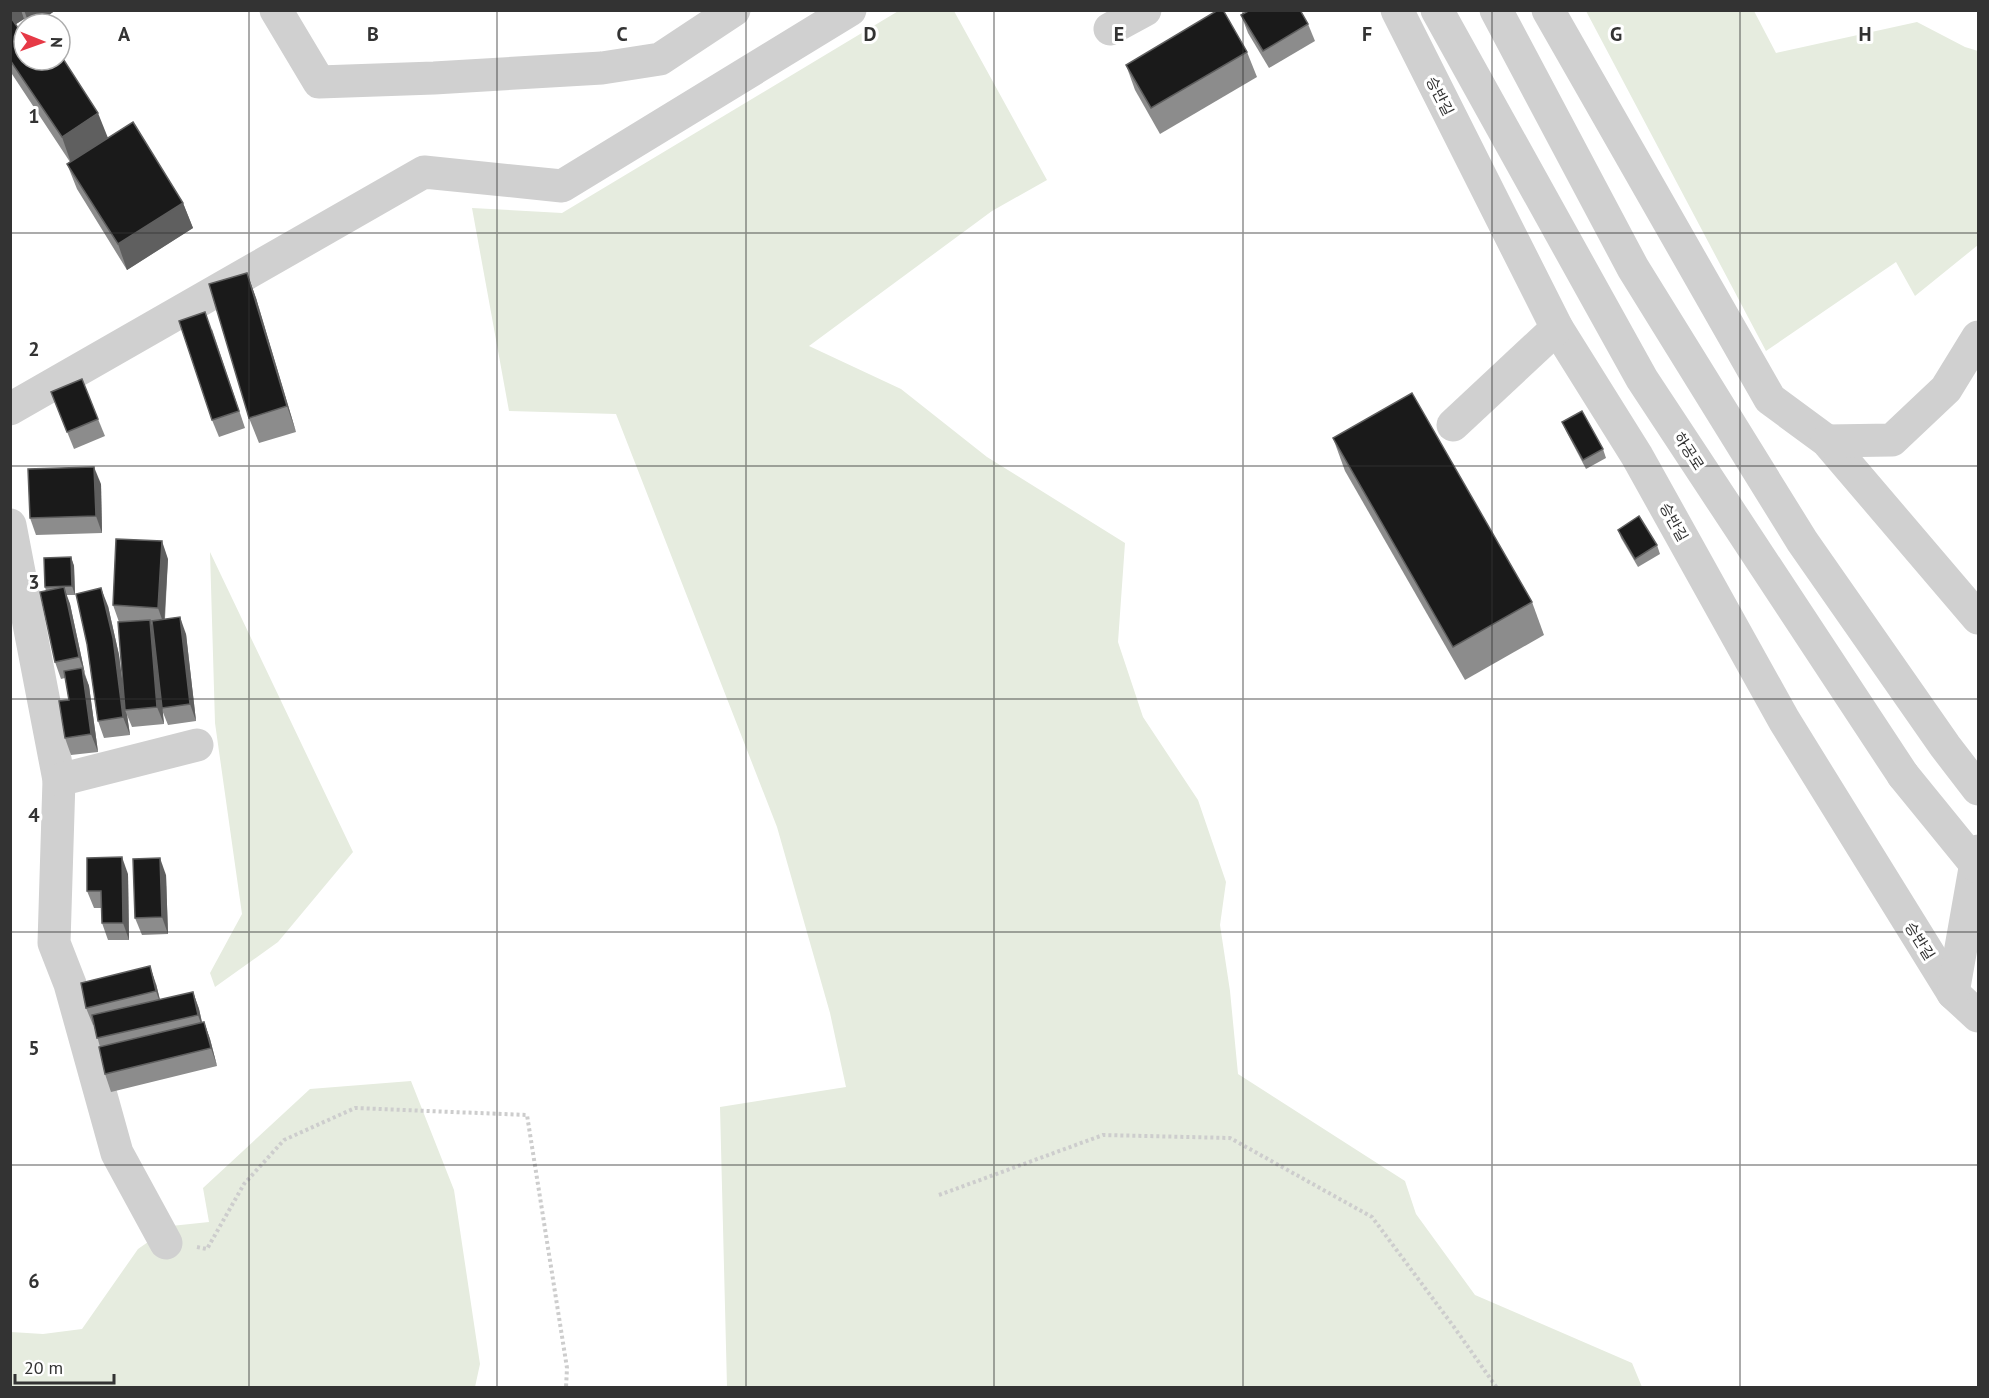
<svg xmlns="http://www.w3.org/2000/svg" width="1989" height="1398" viewBox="0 0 1989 1398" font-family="'PT Sans','Noto Sans KR',sans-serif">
<rect width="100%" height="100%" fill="#fff"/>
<g fill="#e6ecdf">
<polygon points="900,10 954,11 1047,180 992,211 809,346 901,389 987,457 1125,543 1118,642 1143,717 1198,800 1226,882 1220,925 1230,991 1238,1074 1405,1181 1416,1214 1475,1295 1632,1363 1642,1387 727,1387 720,1107 846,1087 830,1013 777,827 616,414 509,411 472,208 562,213"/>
<polygon points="1586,11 1754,11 1776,53 1917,22 1965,47 1978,51 1978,245 1915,296 1896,262 1766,351"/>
<polygon points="210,552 353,852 278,942 215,987 210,973 242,914 215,723"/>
<polygon points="411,1081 454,1190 480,1364 475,1387 11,1388 11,1332 43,1334 82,1329 138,1249 171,1226 209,1222 203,1188 310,1089"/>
</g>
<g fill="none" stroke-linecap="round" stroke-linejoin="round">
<g stroke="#cdcdcd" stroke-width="4" stroke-dasharray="3 3" stroke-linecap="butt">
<polyline points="939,1195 1103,1135 1230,1138 1372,1217 1454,1327 1497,1388"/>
<polyline points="197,1247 207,1249 244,1184 284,1140 355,1108 527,1115 567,1368 566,1388"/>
</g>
<g stroke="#d0d0d0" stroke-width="33">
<polyline points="276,10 319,82 434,78 602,68 660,59 734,10"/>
<polyline points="1397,10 1557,328 1637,456 1784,720 1953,993 1978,1016"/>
<polyline points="1437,10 1642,379 1903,775"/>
<polyline points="1496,10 1633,268 1802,541 1945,746 1978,789"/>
<polyline points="1548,10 1770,399 1827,441 1978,618"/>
<polyline points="1110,29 1145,10"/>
<polyline points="10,409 424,172 562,186 850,10"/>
<polyline points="1453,425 1557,328"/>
<polyline points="1827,441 1892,440 1946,389 1978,337"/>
<polyline points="10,525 59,780 54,943 70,984 117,1153 166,1243"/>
<polyline points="59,780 197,745"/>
<polyline points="1953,993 1978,851"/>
</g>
<polyline stroke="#d0d0d0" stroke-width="33" points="1903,775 1978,867"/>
</g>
<g fill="#8c8c8c">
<polygon points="10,10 56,10 36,24 28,24 24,19 16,24 24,60 108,138 183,203 193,228 127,270 77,189 67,164 70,162 10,71"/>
<polygon points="1241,15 1308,24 1315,41 1269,68 1248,33"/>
<polygon points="1247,52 1257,77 1160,134 1135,90 1126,65"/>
<polygon points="247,273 256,298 296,432 259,443 249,418"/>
<polygon points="212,329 245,428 219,437 212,420"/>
<polygon points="51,392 98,419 105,436 74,449"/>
<polygon points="1562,422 1603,449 1606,458 1586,469 1566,431"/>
<polygon points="1333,438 1532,602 1544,635 1465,680 1345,471"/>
<polygon points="101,484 102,533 36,535 30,518"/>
<polygon points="1618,530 1657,545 1660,554 1638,567 1621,538"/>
<polygon points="71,557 74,566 75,595 66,595 70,604 85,674 89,686 98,752 71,755 65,738 69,700 65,678 61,679 55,662 46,591 45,587"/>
<polygon points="168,559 165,619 186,634 196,721 168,725 162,710 164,724 132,727 127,715 130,735 104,738 98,721 108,606 119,655 123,688 119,622 113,605"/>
<polygon points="128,874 129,940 108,940 102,923 101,908 94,908 87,891"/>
<polygon points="166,875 168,934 142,935 135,918"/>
<polygon points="156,984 160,1000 193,992 199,1009 202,1022 204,1022 210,1039 217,1066 111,1092 105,1074 100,1047 94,1025 93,1025 86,1008"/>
</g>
<g fill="#5f5f5f">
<polygon points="10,10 21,10 24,19 10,28"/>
<polygon points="24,10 56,10 36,24 29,24"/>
<polygon points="98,113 108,138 71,163 62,137"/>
<polygon points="183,203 193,228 127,270 118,244"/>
<polygon points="247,273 256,298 296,432 287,406"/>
<polygon points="94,467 101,484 102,533 96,516"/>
<polygon points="162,541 168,559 164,625 158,608"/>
<polygon points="71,557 74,566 75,595 72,586"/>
<polygon points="64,587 70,604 85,674 79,657"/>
<polygon points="101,588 108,606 119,655 126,710 125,710 127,715 130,735 123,717"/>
<polygon points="180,617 186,634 196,721 190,704"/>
<polygon points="150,620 156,637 164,724 157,707"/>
<polygon points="82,668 89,686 98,752 91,734"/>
<polygon points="122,857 128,874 129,940 123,923"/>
<polygon points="160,858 166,875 168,934 162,917"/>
<polygon points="150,966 156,984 162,1008 156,991"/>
<polygon points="193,992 199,1009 204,1032 198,1015"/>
<polygon points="204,1022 210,1039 217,1066 211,1048"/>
</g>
<g fill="#1a1a1a" stroke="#5f5f5f" stroke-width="1.5">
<polygon points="1218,10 1223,10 1247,52 1151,108 1126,65"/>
<polygon points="1250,10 1300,10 1308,24 1263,51 1241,15"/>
<polygon points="10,16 24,37 24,60 60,60 60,54 98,113 62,137 10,60"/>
<polygon points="133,122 183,203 118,244 67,164"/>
<polygon points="247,273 287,406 249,418 209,284"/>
<polygon points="205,312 239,411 212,420 179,321"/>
<polygon points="82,379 98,419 67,432 51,392"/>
<polygon points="1412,393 1532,602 1453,647 1333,438"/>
<polygon points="1582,411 1603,449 1583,460 1562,422"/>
<polygon points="94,467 96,516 30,518 28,469"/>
<polygon points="1639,516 1657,545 1635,559 1618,530"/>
<polygon points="116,539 162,541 158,608 113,605"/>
<polygon points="71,557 72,586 45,587 44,558"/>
<polygon points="64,587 79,657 55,662 40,592"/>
<polygon points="101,588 113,638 123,717 98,721 87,644 76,594"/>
<polygon points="180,617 190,704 162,708 152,621"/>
<polygon points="150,620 157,707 125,710 118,622"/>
<polygon points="82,668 91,734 65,738 59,701 69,700 64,671"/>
<polygon points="122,857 123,923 102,923 101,891 87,891 87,858"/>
<polygon points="160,858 162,917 135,918 133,859"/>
<polygon points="150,966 156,991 86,1008 81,983"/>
<polygon points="193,992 198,1015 97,1038 92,1015"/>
<polygon points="204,1022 211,1048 105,1074 99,1047"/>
</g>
<path fill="none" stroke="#333" stroke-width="1.5" stroke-opacity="0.55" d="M249 10V1388M497 10V1388M746 10V1388M994 10V1388M1243 10V1388M1492 10V1388M1740 10V1388M10 233H1978M10 466H1978M10 699H1978M10 932H1978M10 1165H1978"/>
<g text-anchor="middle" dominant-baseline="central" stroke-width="6" stroke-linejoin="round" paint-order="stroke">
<g font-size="15" fill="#333" stroke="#fff">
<text transform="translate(1440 96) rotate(63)">승반길</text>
<text transform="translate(1689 451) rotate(57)">하공로</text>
<text transform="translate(1674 522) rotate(61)">승반길</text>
<text transform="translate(1920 941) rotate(58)">승반길</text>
</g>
</g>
<g font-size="20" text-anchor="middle" font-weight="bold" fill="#333" stroke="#fff" stroke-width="6" stroke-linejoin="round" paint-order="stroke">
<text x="124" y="41">A</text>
<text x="373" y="41">B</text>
<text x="622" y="41">C</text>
<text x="870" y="41">D</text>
<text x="1119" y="41">E</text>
<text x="1367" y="41">F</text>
<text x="1616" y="41">G</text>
<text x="1865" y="41">H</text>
<text x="34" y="123">1</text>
<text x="34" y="356">2</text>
<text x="34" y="589">3</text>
<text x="34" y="822">4</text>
<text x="34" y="1055">5</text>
<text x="34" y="1288">6</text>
</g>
<rect width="1989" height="1398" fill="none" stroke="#333333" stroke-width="24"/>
<g transform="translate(42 42) rotate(91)"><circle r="28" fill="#ffffff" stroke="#adadad" stroke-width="1.5"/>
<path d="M0-4.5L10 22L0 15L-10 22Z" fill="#e63946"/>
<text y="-9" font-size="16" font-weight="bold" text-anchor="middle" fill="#333333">N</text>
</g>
<path d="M15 1374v9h99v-9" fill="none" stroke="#333333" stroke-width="3"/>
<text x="24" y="1374" font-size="18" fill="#333333" stroke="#ffffff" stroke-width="4.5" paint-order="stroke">20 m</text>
</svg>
